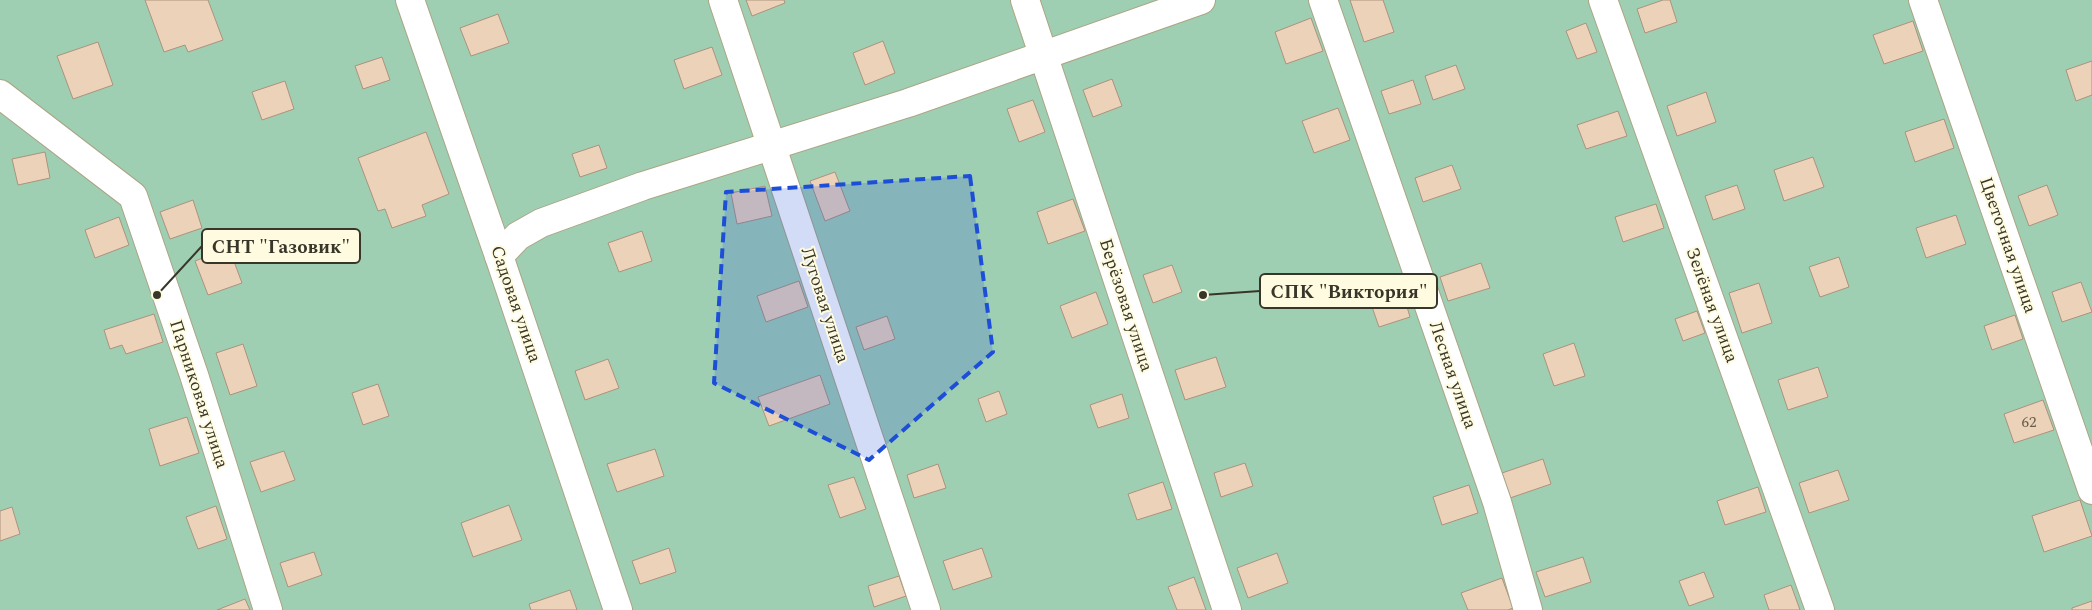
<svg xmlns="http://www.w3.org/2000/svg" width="2092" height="610" viewBox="0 0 2092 610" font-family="Spectral,serif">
<rect width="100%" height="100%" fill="#f3eecc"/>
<rect fill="#9fcfb3" x="0" y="0" width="2092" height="610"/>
<g fill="#edd2ba" stroke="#ac927c">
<polygon points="145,0 208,0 223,40 188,52 185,45 164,52"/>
<polygon points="746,0 784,0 785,3 752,16"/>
<polygon points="1350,0 1383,0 1394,32 1364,42"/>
<polygon points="1663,0 1670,0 1677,22 1645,33 1637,9"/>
<polygon points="498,14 509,43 471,56 460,28"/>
<polygon points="1311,18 1323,51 1286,64 1275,32"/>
<polygon points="1913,21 1923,51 1884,64 1873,35"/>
<polygon points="1586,23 1597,52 1577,59 1566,31"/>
<polygon points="883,41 895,73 865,85 853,53"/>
<polygon points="98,42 113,85 73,99 57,56"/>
<polygon points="712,47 722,75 684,89 674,60"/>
<polygon points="382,57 390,80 363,89 355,66"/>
<polygon points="2092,61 2092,95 2076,101 2066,70"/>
<polygon points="1456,65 1465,89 1433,100 1425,76"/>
<polygon points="1112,79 1122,106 1093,117 1083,90"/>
<polygon points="1413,80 1421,104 1389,114 1381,91"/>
<polygon points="285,81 294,109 262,120 252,92"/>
<polygon points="1706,92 1716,122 1677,136 1667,106"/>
<polygon points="1033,100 1045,132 1019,142 1007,109"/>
<polygon points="1338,108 1350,140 1314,153 1302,121"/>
<polygon points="1618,111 1627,136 1586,149 1577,125"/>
<polygon points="1944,119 1954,148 1915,162 1905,132"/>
<polygon points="426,132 449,194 422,205 426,216 392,228 385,209 378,211 358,158"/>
<polygon points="599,145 607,168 580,177 572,154"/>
<polygon points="45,152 50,178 18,185 12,159"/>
<polygon points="1813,157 1824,187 1784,201 1774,170"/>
<polygon points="1452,165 1461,189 1423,202 1415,178"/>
<polygon points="835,172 850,211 825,221 810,181"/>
<polygon points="1737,185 1745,209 1713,220 1705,196"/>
<polygon points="2047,185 2058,215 2029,226 2018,196"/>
<polygon points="765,186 772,216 737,224 731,193"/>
<polygon points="1073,199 1085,231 1048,244 1037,212"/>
<polygon points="193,200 202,228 170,239 160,212"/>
<polygon points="1656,204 1664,228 1623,242 1615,217"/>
<polygon points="1956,215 1966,244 1926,258 1916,228"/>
<polygon points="119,217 129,245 95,258 85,230"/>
<polygon points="642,231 652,261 619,272 608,243"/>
<polygon points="229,248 242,283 208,295 195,261"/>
<polygon points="1839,257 1849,287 1820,297 1809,267"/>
<polygon points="1481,263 1490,288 1448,301 1440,277"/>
<polygon points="1172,265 1182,292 1153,303 1143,275"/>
<polygon points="799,281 808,307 766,322 757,296"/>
<polygon points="2081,282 2092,312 2062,322 2052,292"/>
<polygon points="1759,283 1772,323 1742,333 1729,293"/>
<polygon points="1096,292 1108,324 1072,338 1060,306"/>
<polygon points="1403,293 1410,317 1379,327 1371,304"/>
<polygon points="1697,311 1705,333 1683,341 1675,319"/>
<polygon points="154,314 163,342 126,354 122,345 110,349 104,330"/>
<polygon points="2015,315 2023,339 1992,350 1984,326"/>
<polygon points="887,316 895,339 864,350 856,327"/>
<polygon points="1574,343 1585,376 1554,386 1543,354"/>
<polygon points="243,344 257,386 230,395 216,353"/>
<polygon points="1216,357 1226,387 1185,400 1175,370"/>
<polygon points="608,359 619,388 585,400 575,371"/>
<polygon points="1818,367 1828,397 1788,410 1778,380"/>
<polygon points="820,375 830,404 769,426 758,397"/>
<polygon points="378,384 389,416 363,425 352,393"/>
<polygon points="999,391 1007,414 986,422 978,399"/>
<polygon points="1122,394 1129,418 1098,428 1090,405"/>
<polygon points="2043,400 2054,430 2014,443 2004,414"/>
<polygon points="187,417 199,453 160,466 149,429"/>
<polygon points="655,449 664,476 617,492 607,464"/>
<polygon points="284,451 295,480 261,492 250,462"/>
<polygon points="1543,459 1551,484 1510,498 1502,473"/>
<polygon points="1245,463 1253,486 1221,497 1214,473"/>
<polygon points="938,464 946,488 914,498 907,475"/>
<polygon points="1838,470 1849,500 1809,513 1799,483"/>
<polygon points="854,477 866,509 840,518 828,485"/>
<polygon points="1163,482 1172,509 1137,520 1128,494"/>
<polygon points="1469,485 1478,513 1442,525 1433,497"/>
<polygon points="1758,487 1766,512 1725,525 1717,501"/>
<polygon points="2080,500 2092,536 2044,552 2032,516"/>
<polygon points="509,505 522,540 473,557 461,523"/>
<polygon points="216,506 227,539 198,549 186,517"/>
<polygon points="12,507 20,534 0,541 0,511"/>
<polygon points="669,548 676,572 640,584 632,561"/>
<polygon points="982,548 992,577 953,590 943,561"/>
<polygon points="314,552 322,575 288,587 280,563"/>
<polygon points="1277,553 1288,583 1248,598 1237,568"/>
<polygon points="1583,557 1591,582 1545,597 1536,572"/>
<polygon points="1704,572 1714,597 1689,606 1679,581"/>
<polygon points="899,576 906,596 874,607 868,586"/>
<polygon points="1194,577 1206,610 1177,610 1168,587"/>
<polygon points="1502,578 1513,608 1508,610 1468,610 1461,593"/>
<polygon points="1791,585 1800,610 1769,610 1764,595"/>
<polygon points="570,590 577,610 531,610 529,604"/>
<polygon points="245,599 250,610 217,610"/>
<polygon points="2092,601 2092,610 2072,610 2072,608"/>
</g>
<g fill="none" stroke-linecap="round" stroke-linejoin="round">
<defs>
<g id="street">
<polyline points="410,0 499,256 618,610"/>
<polyline points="723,0 926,610"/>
<polyline points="1025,0 1227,610"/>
<polyline points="1323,0 1497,502 1528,610"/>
<polyline points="1603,0 1820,610"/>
<polyline points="1923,0 2092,490"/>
<polyline points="0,94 133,196 194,375 268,610"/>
<polyline points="499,256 518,236 541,223 643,186 908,103 1201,0"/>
</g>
</defs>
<use href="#street" stroke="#aaa585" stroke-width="30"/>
<use href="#street" stroke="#fff" stroke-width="28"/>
</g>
<path fill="#1d4ed8" fill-opacity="0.2" stroke="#1d4ed8" stroke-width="4" stroke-dasharray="10 6" stroke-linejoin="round" d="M970 176 993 352 869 460 714 383 726 192Z"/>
<g text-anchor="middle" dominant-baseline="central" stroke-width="4" stroke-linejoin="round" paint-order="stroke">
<g font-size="15" fill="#655d4d">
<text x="2029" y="422">62</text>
</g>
<g font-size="18" fill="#383629" stroke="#fffbe0">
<text transform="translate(2008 245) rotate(71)">Цветочная улица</text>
<text transform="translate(516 304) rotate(71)">Садовая улица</text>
<text transform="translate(825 305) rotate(72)">Луговая улица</text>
<text transform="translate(1126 305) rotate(72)">Берёзовая улица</text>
<text transform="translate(1712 305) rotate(70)">Зелёная улица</text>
<text transform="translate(1453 375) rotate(71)">Лесная улица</text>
<text transform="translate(199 394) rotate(72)">Парниковая улица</text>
</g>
</g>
<path fill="none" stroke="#383629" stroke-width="2" d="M157 295L202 246M1203 295L1260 291"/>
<g fill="#383629" stroke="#fffbe0" stroke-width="2">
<circle cx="157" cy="295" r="5"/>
<circle cx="1203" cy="295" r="5"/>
</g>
<g fill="#fffbe0" stroke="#383629" stroke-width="2">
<rect x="202" y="229" width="158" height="34" rx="5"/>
<rect x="1260" y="274" width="177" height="34" rx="5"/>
</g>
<g font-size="19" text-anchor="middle" font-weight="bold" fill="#383629">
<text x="281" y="253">СНТ "Газовик"</text>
<text x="1349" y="298">СПК "Виктория"</text>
</g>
</svg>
